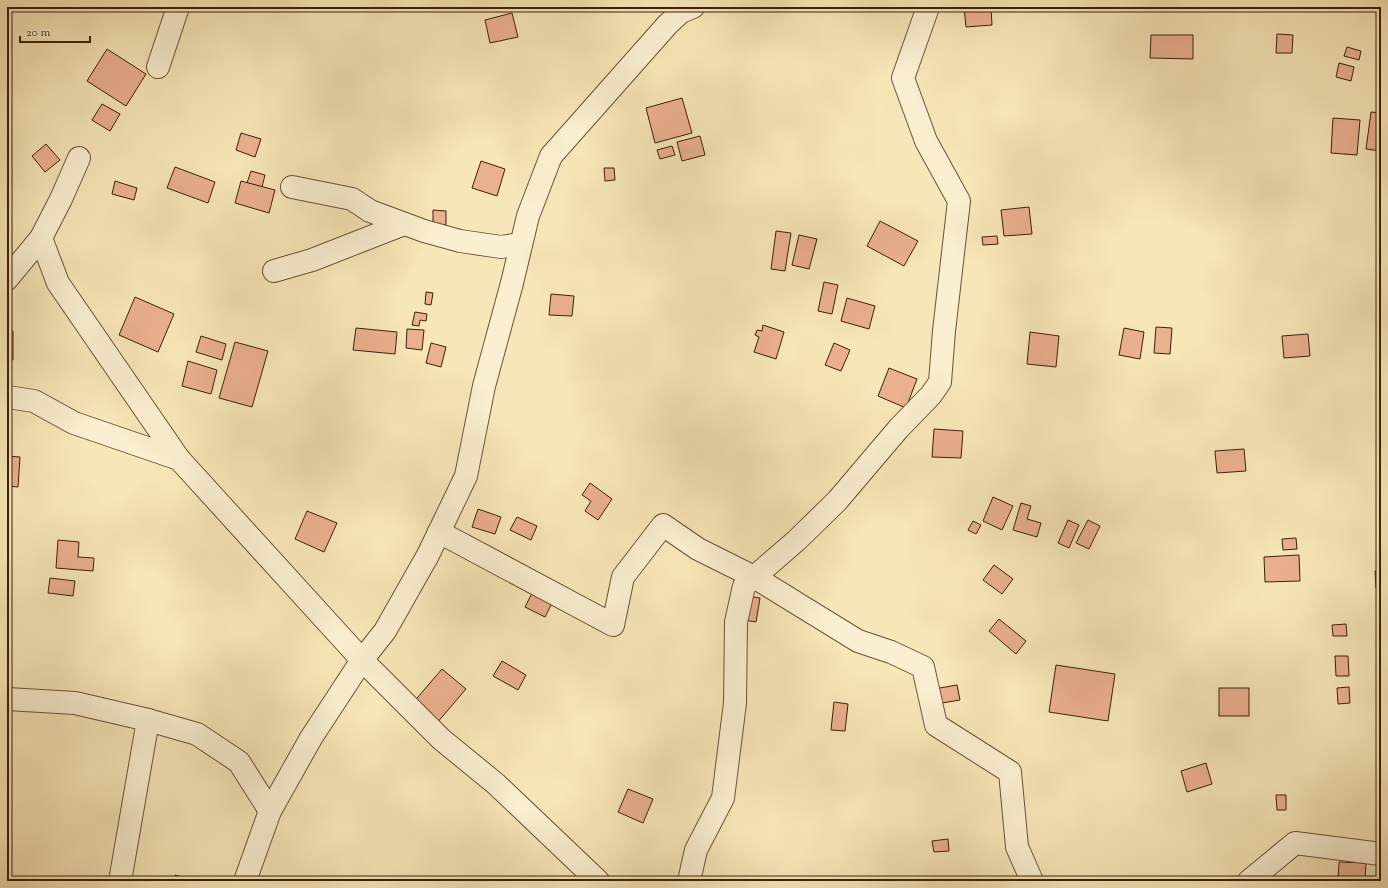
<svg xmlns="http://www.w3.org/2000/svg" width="1388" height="888" viewBox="0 0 1388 888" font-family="'Sorts Mill Goudy',serif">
<rect width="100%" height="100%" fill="#f7e6b7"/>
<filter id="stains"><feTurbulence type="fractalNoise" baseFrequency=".005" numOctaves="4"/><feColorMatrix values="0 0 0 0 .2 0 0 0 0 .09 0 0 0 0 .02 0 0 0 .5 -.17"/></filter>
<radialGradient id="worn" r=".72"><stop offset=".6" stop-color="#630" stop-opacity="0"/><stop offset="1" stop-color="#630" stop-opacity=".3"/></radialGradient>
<g fill="#ebb08f" stroke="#3d1f0c">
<polygon points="964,7 991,7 992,25 966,27"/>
<polygon points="512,13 518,37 490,43 485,20"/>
<polygon points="1277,34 1293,35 1292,53 1276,53"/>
<polygon points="1151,35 1193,35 1193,59 1150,58"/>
<polygon points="1347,47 1361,51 1359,60 1344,56"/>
<polygon points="107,49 146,74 126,106 87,81"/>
<polygon points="1339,63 1354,67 1351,81 1336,77"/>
<polygon points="682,98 692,133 655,143 646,108"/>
<polygon points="102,104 120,114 110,131 92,120"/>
<polygon points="1371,112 1381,113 1381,151 1366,149"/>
<polygon points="1333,118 1360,120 1357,155 1331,153"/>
<polygon points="241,133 261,139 255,157 236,150"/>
<polygon points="700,136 705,155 682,161 677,142"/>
<polygon points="46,144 60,160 45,172 32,156"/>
<polygon points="672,146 675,155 660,159 657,150"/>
<polygon points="481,161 505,169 497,196 472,188"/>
<polygon points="175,167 215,182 208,203 167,188"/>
<polygon points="604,168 614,168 615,180 605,181"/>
<polygon points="251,171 265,175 262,187 247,183"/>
<polygon points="115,181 137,188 134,200 112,194"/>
<polygon points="241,181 275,190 269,213 235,203"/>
<polygon points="1029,207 1032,234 1004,236 1001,210"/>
<polygon points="433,210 446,211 446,225 433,225"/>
<polygon points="880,221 918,241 904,266 867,246"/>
<polygon points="776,231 791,233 785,271 771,269"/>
<polygon points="799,235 817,239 809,269 792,265"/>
<polygon points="997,236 998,244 983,245 982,237"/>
<polygon points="824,282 838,285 832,314 818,311"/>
<polygon points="426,292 433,293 431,305 425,304"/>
<polygon points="551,294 574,296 572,316 549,315"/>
<polygon points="135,297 174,314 158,352 119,335"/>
<polygon points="847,298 875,306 869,329 841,321"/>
<polygon points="415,312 427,314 426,321 420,320 419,326 412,325"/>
<polygon points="763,325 784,332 776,359 754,352 759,337 755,335 757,330 762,331"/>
<polygon points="1156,327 1172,328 1170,354 1154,353"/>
<polygon points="356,328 397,332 395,354 353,350"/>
<polygon points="1124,328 1144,332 1140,359 1119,355"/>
<polygon points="407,329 424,330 422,350 406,348"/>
<polygon points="7,331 13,331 13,360 7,359"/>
<polygon points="1030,332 1059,336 1056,367 1027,364"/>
<polygon points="1308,334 1310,356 1284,358 1282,336"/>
<polygon points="201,336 226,344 222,360 196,352"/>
<polygon points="235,342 268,351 252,407 219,398"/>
<polygon points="431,343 446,347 441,367 426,363"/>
<polygon points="834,343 850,350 841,371 825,365"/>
<polygon points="188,361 217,370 211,394 182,386"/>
<polygon points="889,368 917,379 906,408 878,396"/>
<polygon points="934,429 963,431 961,458 932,457"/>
<polygon points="1244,449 1246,471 1217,473 1215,451"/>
<polygon points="7,456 20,457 18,487 7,486"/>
<polygon points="590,483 612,499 598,520 585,511 591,501 582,495"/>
<polygon points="993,497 1013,506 1002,530 983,521"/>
<polygon points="1021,503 1031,506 1027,519 1041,523 1037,537 1013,530"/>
<polygon points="478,509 501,517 495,534 472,527"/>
<polygon points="307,511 337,523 324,552 295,539"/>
<polygon points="517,517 537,526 531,540 510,530"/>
<polygon points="1068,520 1079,525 1069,548 1058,543"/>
<polygon points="1088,520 1100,526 1089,549 1076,543"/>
<polygon points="973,521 981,525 976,534 968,530"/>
<polygon points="1296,538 1297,549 1283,550 1282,539"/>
<polygon points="58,540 79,542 78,557 94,558 93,571 56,568"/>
<polygon points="1299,555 1300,581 1265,582 1264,557"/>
<polygon points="994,565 1013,579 1002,594 983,580"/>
<polygon points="1375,571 1381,571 1381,588 1376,588"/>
<polygon points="50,578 75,581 73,596 48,593"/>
<polygon points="535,587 555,597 545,617 525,607"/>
<polygon points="748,596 760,598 756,622 744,620"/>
<polygon points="999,619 1026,641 1016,654 989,631"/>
<polygon points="1346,624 1347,636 1333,636 1332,625"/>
<polygon points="1335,656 1348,656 1349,676 1336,676"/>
<polygon points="502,661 526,675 518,690 493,676"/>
<polygon points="1056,665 1115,674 1108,721 1049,712"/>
<polygon points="442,669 466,689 436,724 412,704"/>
<polygon points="957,685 960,700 936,704 934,689"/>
<polygon points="1349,687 1350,703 1338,704 1337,688"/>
<rect x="1219" y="688" width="30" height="28"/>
<polygon points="834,702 848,704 845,731 831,730"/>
<polygon points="1206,763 1212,784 1187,792 1181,771"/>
<polygon points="628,789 653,799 643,823 618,812"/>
<polygon points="1276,795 1286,795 1286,810 1277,810"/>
<polygon points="948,839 949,851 934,852 932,841"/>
<polygon points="1339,862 1366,863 1365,881 1338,881"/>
<polygon points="175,875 193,880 192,881 174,881"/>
</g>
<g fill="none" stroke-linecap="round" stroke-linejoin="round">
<defs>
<g id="minor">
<polyline points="158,67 178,7"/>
<polyline points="79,158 61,199 41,238 58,283 179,459 362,660 441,739 496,784 598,881"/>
<polyline points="292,187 352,199 370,211 424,231 460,241 501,247 521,244"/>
<polyline points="274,271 312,260 404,224"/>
<polyline points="7,279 41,238"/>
<polyline points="7,397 34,401 74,423 179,459"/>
<polyline points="439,532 613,625 623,577 663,525 698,549 754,577 858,641 891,652 923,667 936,725 1010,772 1017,847 1032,881"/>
<polyline points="7,699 75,703 148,720"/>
<polyline points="120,881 148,720 197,734 239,762 270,811"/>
<polyline points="245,881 270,811 311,738 362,660 385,631 428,555 466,476 484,386 512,283 528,216 551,156 668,24 681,12 693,7"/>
<polyline points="689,881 696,850 723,798 735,703 736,622 744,586 797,540 837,501 899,428 931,395 940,382 944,331 959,201 926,141 903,78 928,7"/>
<polyline points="1249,881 1295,843 1381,854"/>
</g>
</defs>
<use href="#minor" stroke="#6c5137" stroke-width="24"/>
<use href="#minor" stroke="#faefd0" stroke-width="22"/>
</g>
<rect width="1388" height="888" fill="none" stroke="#f7e6b7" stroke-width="24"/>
<rect x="8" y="8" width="1372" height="872" fill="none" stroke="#3d1f0c" stroke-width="2"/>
<rect x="12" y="12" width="1364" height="864" fill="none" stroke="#3d1f0c"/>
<path d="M20 36v6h70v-6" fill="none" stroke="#3d1f0c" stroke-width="2"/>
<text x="26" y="36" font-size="12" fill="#3d1f0c" stroke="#faefd0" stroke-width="3" paint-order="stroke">20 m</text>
<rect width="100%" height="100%" filter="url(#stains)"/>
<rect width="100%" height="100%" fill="url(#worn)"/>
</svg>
